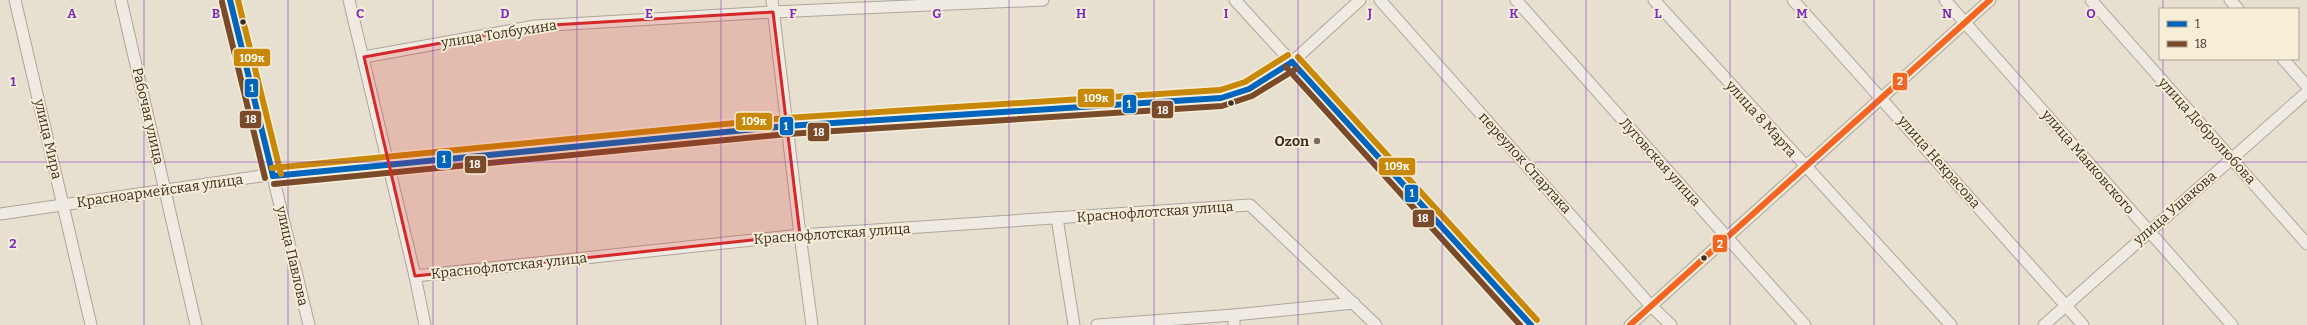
<svg xmlns="http://www.w3.org/2000/svg" width="2307" height="325" viewBox="0 0 2307 325" font-family="Bitter,serif">
<rect width="100%" height="100%" fill="#e7e0d1"/>
<g fill="none" stroke-linecap="round" stroke-linejoin="round">
<defs>
<g id="minor">
<polyline points="15,0 91,325"/>
<polyline points="121,0 196,325"/>
<polyline points="230,0 309,325"/>
<polyline points="349,0 415,276 425,325"/>
<polyline points="772,0 800,235 812,325"/>
<polyline points="1235,0 1531,325"/>
<polyline points="1380,0 1651,306 1671,325"/>
<polyline points="1516,0 1805,325"/>
<polyline points="1654,0 1951,325"/>
<polyline points="1793,0 2083,325"/>
<polyline points="1945,0 2232,325"/>
<polyline points="2091,0 2307,244"/>
<polyline points="2230,0 2238,9"/>
<polyline points="364,57 535,26 773,12 1043,0"/>
<polyline points="2283,59 2307,86"/>
<polyline points="0,214 261,176 787,126 1231,96 1292,62 1360,0"/>
<polyline points="1057,218 1074,325"/>
<polyline points="415,276 800,235 1250,205 1376,325"/>
<polyline points="1097,325 1234,315 1354,303"/>
<polyline points="1234,325 1234,315"/>
<polyline points="1630,325 1990,0"/>
<polyline points="2044,325 2307,92"/>
</g>
</defs>
<use href="#minor" stroke="#ada599" stroke-width="13"/>
<use href="#minor" stroke="#efebe3" stroke-width="11"/>
<defs>
<g id="bus-1">
<polyline points="230,0 273,176"/>
<polyline points="1292,62 1531,325"/>
<polyline points="273,176 787,126 1221,98 1249,89 1292,62"/>
</g>
<g id="bus-2">
<polyline points="222,2 265,178"/>
<polyline points="1286,67 1520,325"/>
<polyline points="274,184 788,134 1222,106 1252,96 1296,69"/>
</g>
<g id="bus-3">
<polyline points="238,0 281,174"/>
<polyline points="1298,57 1537,320"/>
<polyline points="272,168 786,118 1220,90 1245,82 1288,55"/>
</g>
<polyline id="bus-4" points="1630,325 1990,0"/>
</defs>
<use href="#bus-1" stroke="#f7eed8" stroke-width="9"/>
<use href="#bus-2" stroke="#f7eed8" stroke-width="9"/>
<use href="#bus-3" stroke="#f7eed8" stroke-width="9"/>
<use href="#bus-4" stroke="#f7eed8" stroke-width="9"/>
<use href="#bus-1" stroke="#0065bd" stroke-width="6"/>
<use href="#bus-2" stroke="#7a4b2a" stroke-width="6"/>
<use href="#bus-3" stroke="#c88808" stroke-width="6"/>
<use href="#bus-4" stroke="#f26522" stroke-width="6"/>
</g>
<path fill="#d62828" fill-opacity="0.2" stroke="#d62828" stroke-width="3" stroke-linejoin="round" d="M773 12 800 235 415 276 364 57 535 26Z"/>
<path fill="none" stroke="#7b2cbf" stroke-width="1" stroke-opacity="0.55" d="M144 0V325M288 0V325M433 0V325M577 0V325M721 0V325M865 0V325M1009 0V325M1154 0V325M1298 0V325M1442 0V325M1586 0V325M1730 0V325M1874 0V325M2019 0V325M2163 0V9M2163 59V325M0 162H2307"/>
<g fill="#3d2e20" stroke="#f7eed8" stroke-width="1.5">
<circle cx="243" cy="22" r="3.5"/>
<circle cx="1231" cy="103" r="3.5"/>
<circle cx="1704" cy="258" r="3.5"/>
</g>
<circle fill="#786c5e" stroke="#f7eed8" stroke-width="1.5" cx="1317" cy="141" r="4"/>
<g text-anchor="middle" dominant-baseline="central" stroke-width="4" stroke-linejoin="round" paint-order="stroke">
<g font-size="14" fill="#3d2e20" stroke="#f7eed8">
<text transform="translate(499 34) rotate(-9)">улица Толбухина</text>
<text transform="translate(148 116) rotate(77)">Рабочая улица</text>
<text transform="translate(1761 119) rotate(48)">улица 8 Марта</text>
<text transform="translate(2207 131) rotate(48)">улица Добролюбова</text>
<text transform="translate(48 139) rotate(77)">улица Мира</text>
<text transform="translate(1660 162) rotate(48)">Луговская улица</text>
<text transform="translate(1939 162) rotate(49)">улица Некрасова</text>
<text transform="translate(2088 162) rotate(49)">улица Маяковского</text>
<text transform="translate(1525 163) rotate(48)">переулок Спартака</text>
<text transform="translate(160 191) rotate(-8)">Красноармейская улица</text>
<text transform="translate(2175 208) rotate(-41)">улица Ушакова</text>
<text transform="translate(1155 212) rotate(-4)">Краснофлотская улица</text>
<text transform="translate(832 234) rotate(-4)">Краснофлотская улица</text>
<text transform="translate(292 256) rotate(77)">улица Павлова</text>
<text transform="translate(509 266) rotate(-6)">Краснофлотская улица</text>
</g>
<g font-size="14" font-weight="bold" fill="#3d2e20" stroke="#f7eed8" text-anchor="end">
<text x="1309" y="141">Ozon</text>
</g>
</g>
<g font-size="13" text-anchor="middle" font-weight="bold" fill="#7b2cbf" stroke="#f7eed8" stroke-width="4" stroke-linejoin="round" paint-order="stroke">
<text x="72" y="18">A</text>
<text x="216" y="18">B</text>
<text x="360" y="18">C</text>
<text x="505" y="18">D</text>
<text x="649" y="18">E</text>
<text x="793" y="18">F</text>
<text x="937" y="18">G</text>
<text x="1081" y="18">H</text>
<text x="1226" y="18">I</text>
<text x="1370" y="18">J</text>
<text x="1514" y="18">K</text>
<text x="1658" y="18">L</text>
<text x="1802" y="18">M</text>
<text x="1947" y="18">N</text>
<text x="2091" y="18">O</text>
<text x="13" y="86">1</text>
<text x="13" y="248">2</text>
</g>
<g stroke="#f7eed8" stroke-width="1.5">
<rect x="233" y="48" width="38" height="19" rx="4" fill="#c88808"/>
<rect x="1892" y="72" width="16" height="19" rx="4" fill="#f26522"/>
<rect x="244" y="78" width="15" height="20" rx="4" fill="#0065bd"/>
<rect x="1077" y="88" width="38" height="20" rx="4" fill="#c88808"/>
<rect x="1122" y="94" width="15" height="20" rx="4" fill="#0065bd"/>
<rect x="1151" y="100" width="23" height="19" rx="4" fill="#7a4b2a"/>
<rect x="239" y="110" width="23" height="19" rx="4" fill="#7a4b2a"/>
<rect x="735" y="112" width="38" height="19" rx="4" fill="#c88808"/>
<rect x="779" y="116" width="15" height="20" rx="4" fill="#0065bd"/>
<rect x="807" y="122" width="23" height="20" rx="4" fill="#7a4b2a"/>
<rect x="436" y="150" width="16" height="19" rx="4" fill="#0065bd"/>
<rect x="464" y="155" width="23" height="19" rx="4" fill="#7a4b2a"/>
<rect x="1378" y="157" width="38" height="19" rx="4" fill="#c88808"/>
<rect x="1404" y="184" width="15" height="19" rx="4" fill="#0065bd"/>
<rect x="1412" y="209" width="23" height="19" rx="4" fill="#7a4b2a"/>
<rect x="1712" y="234" width="16" height="19" rx="4" fill="#f26522"/>
</g>
<g font-size="11" text-anchor="middle" font-weight="bold" fill="#fff">
<text x="252" y="62">109к</text>
<text x="1900" y="85">2</text>
<text x="252" y="92">1</text>
<text x="1096" y="102">109к</text>
<text x="1129" y="108">1</text>
<text x="1163" y="114">18</text>
<text x="251" y="123">18</text>
<text x="754" y="125">109к</text>
<text x="786" y="130">1</text>
<text x="819" y="136">18</text>
<text x="444" y="163">1</text>
<text x="475" y="168">18</text>
<text x="1397" y="170">109к</text>
<text x="1412" y="197">1</text>
<text x="1423" y="222">18</text>
<text x="1720" y="248">2</text>
</g>
<rect x="2159" y="8" width="140" height="52" fill="#f7eed8" stroke="#ada18e"/>
<rect x="2167" y="21" width="20" height="6" fill="#0065bd" stroke="#ada18e"/>
<text x="2195" y="28" font-size="12" fill="#3d2e20">1</text>
<rect x="2167" y="41" width="20" height="6" fill="#7a4b2a" stroke="#ada18e"/>
<text x="2195" y="48" font-size="12" fill="#3d2e20">18</text>
</svg>
